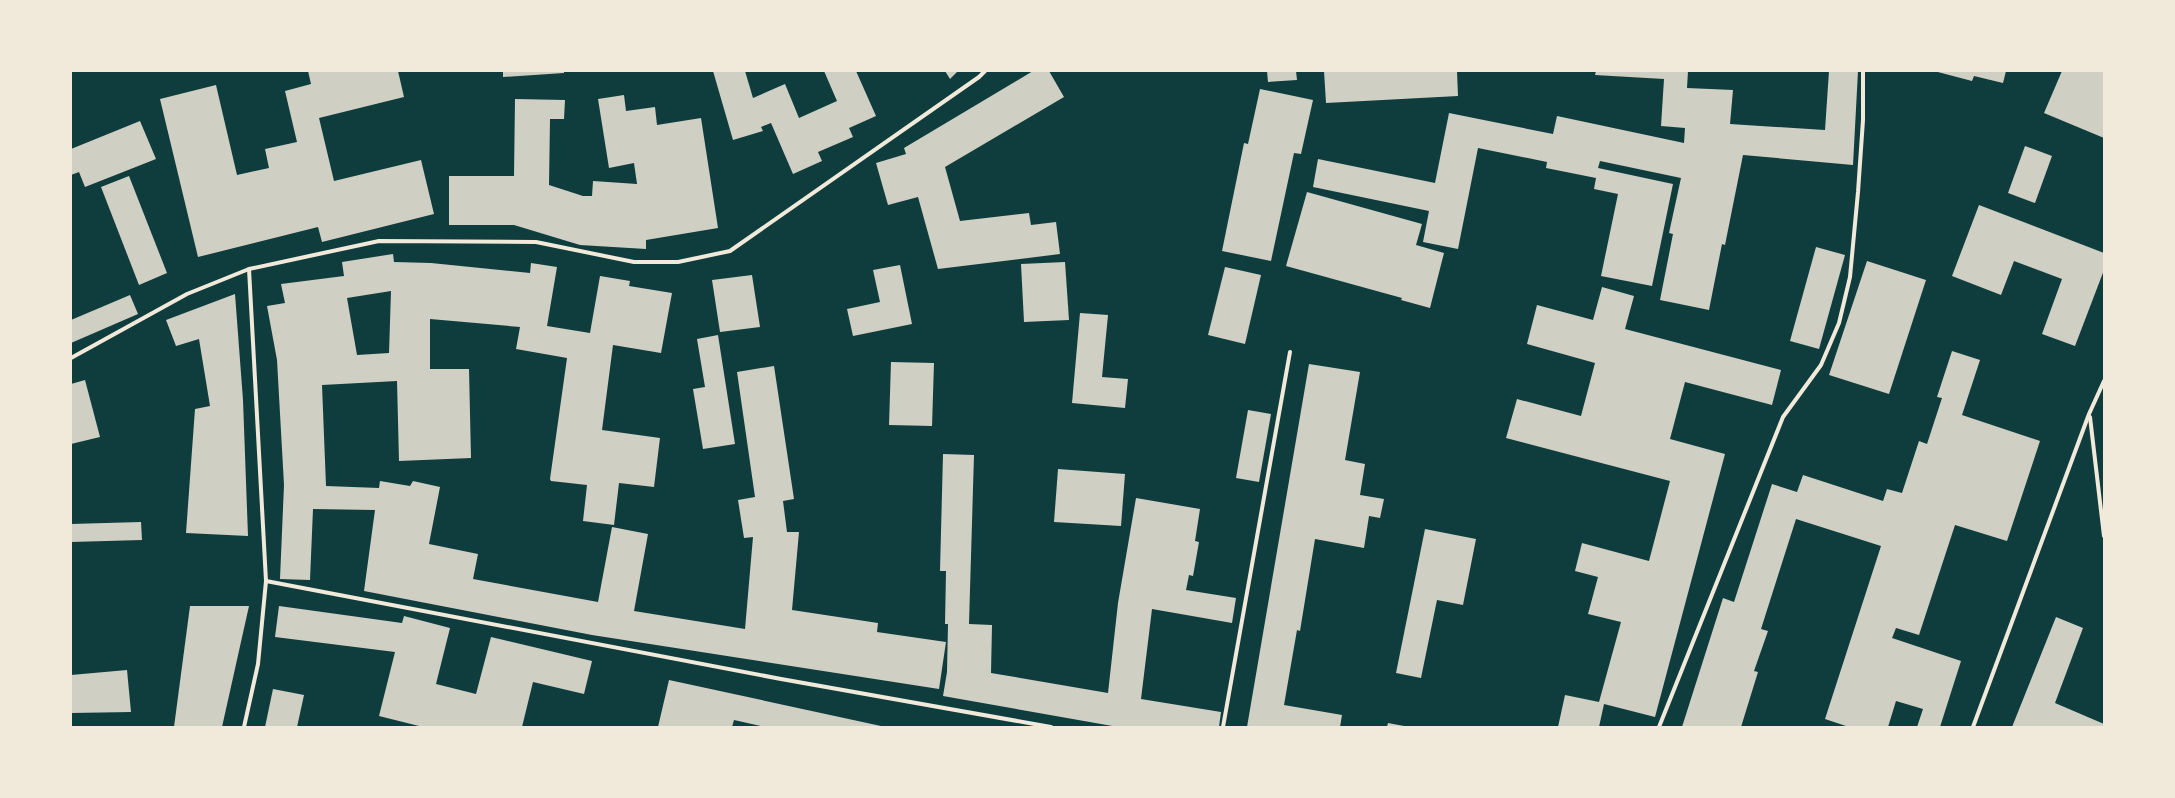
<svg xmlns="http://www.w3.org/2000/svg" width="2175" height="798" viewBox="0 0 2175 798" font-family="Mulish,sans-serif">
<rect width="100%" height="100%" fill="#0f3d3e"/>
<g fill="#cfcfc3" fill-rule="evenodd">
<polygon points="308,71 398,71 404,97 319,118 334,181 421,160 434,214 322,242 318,227 198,257 160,99 216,85 237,175 269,168 265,149 297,142 285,91 311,84"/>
<polygon points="503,71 564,71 564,73 503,77"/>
<polygon points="713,71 745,71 753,98 785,84 799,118 837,101 824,71 856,71 876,116 849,128 853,137 818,152 822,161 793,174 771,123 761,127 763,131 733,140"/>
<polygon points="945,71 958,71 950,79"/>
<polygon points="1033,71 1049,71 1064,97 945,167 960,221 1029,213 1031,225 1056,222 1060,254 938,269 918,197 888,205 876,163 906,154 904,148"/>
<polygon points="1267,71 1296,71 1297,80 1268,82"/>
<polygon points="1324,71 1457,71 1458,96 1326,103"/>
<polygon points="1596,71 1688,71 1687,88 1733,90 1730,124 1825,130 1829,71 1858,71 1853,165 1743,155 1725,245 1722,244 1709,310 1660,300 1673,234 1669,233 1681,178 1600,161 1598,168 1673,184 1652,286 1601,276 1618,194 1594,189 1596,178 1546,168 1547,162 1478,148 1458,249 1423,242 1429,211 1313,187 1318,159 1435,183 1449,113 1553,134 1557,116 1684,143 1685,128 1661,126 1664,79 1595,75"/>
<polygon points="1934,71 2006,71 2003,83 1974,76 1972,81"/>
<polygon points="2062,71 2104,71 2104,138 2044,113"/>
<polygon points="1260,89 1313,100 1301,154 1294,153 1271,261 1222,251 1244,143 1248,144"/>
<polygon points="624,95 626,111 655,107 657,125 701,118 718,228 646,240 646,249 580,245 514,225 449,225 449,176 514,176 515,99 565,100 564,119 550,119 549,185 583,196 592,196 593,181 637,184 634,163 609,168 598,99"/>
<polygon points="140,121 156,159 85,187 79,172 71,175 71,149"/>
<polygon points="2025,146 2052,156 2035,203 2008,193"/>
<polygon points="129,176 167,273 139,285 101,187"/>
<polygon points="1307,192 1422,224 1416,245 1444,253 1430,308 1401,300 1402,298 1286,266"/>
<polygon points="1979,205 2104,253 2104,270 2075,346 2042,334 2062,279 2014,261 2001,295 1952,276"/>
<polygon points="1816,247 1845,255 1819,349 1790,341"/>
<path d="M393 254 394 262 431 263 530 273 531 263 557 267 547 326 590 333 600 276 630 281 629 286 672 293 661 353 613 345 602 430 660 438 654 487 619 483 614 525 583 521 587 485 551 481 550 479 567 358 516 349 520 327 430 319V369H469L471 458 399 461 397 381 322 385 326 486 379 488 380 481 410 486 413 481 440 487 429 544 478 554 473 579 598 602 612 527 648 534 634 611 745 629 753 537 744 538 738 500 755 497 737 372 774 366 794 499 783 501 787 532H799L792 610 878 623 877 632 946 642 939 689 592 635 364 591 375 510 313 509 310 580 280 579 284 485 277 360 267 306 285 303 281 284 344 276 342 262ZM391 291 389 353 357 355 347 298Z"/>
<polygon points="1867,261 1926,280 1889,394 1829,375"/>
<polygon points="1065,262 1069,320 1024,322 1021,264"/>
<polygon points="900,265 912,324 853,336 847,309 880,302 873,270"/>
<polygon points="1225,267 1261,275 1245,344 1208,335"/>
<polygon points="752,275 760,327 720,332 712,280"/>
<polygon points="1602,287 1634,296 1625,329 1781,370 1772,405 1685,382 1670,439 1725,454 1655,717 1604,704 1599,727 1558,727 1565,695 1599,702 1621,622 1588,614 1598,577 1575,571 1582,543 1649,561 1670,481 1506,438 1517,399 1581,416 1595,363 1527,344 1537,305 1593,320"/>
<polygon points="235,294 243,400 248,536 186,533 195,409 210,406 199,339 176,346 166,320"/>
<polygon points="130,295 138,314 71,343 71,320"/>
<polygon points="1080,313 1108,315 1102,377 1128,379 1125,408 1072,403"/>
<polygon points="718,335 735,444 703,449 693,389 705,387 697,339"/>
<polygon points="1952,351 1980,360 1962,415 2040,441 2007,541 1955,525 1919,635 1896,628 1892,638 1961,661 1940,727 1917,727 1923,709 1896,701 1888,727 1849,727 1825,719 1881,546 1796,519 1761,629 1768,631 1754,671 1758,672 1741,727 1682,727 1723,598 1734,602 1772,484 1797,492 1803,475 1883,501 1887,489 1902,493 1919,441 1927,444 1942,398 1937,397"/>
<polygon points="891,362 934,363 932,426 889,425"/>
<polygon points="1309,364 1360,372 1345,460 1365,464 1360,495 1384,499 1380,518 1369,516 1364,548 1315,539 1300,631 1297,630 1284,705 1342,715 1340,727 1247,727"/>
<polygon points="85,380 100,437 71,444 71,384"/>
<polygon points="1248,410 1271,414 1259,482 1236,478"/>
<polygon points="943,454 974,455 969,624 992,625 991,673 1108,693 1118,603 1136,498 1200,509 1195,541 1199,542 1193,576 1189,575 1186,590 1236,598 1232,623 1152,609 1141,699 1221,712 1219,727 1118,727 943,696 947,672 948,624 945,624 946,571 940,571"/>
<polygon points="1058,469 1125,474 1121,526 1054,522"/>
<polygon points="141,522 142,540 71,542 71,524"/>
<polygon points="1425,529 1476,539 1463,605 1437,600 1421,678 1396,673"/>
<polygon points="190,606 249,606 222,727 174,727"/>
<polygon points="279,606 402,623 404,616 450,628 436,684 476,694 491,637 592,661 584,694 533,682 522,727 423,727 379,716 395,652 275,637"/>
<polygon points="2056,617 2083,628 2055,703 2104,724 2104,727 2012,727"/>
<polygon points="127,670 131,712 71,713 71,675"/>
<polygon points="669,680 881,726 881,727 765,727 734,720 732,727 658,727"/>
<polygon points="273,689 304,695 297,727 265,727"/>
<polygon points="1388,723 1404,726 1404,727 1387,727"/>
</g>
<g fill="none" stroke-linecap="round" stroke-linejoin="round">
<g stroke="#f1e9da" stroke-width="4">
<polyline points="71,358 187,294 249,269 379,241 536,242 634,262 678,262 730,251 979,77 985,71"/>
<polyline points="2090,417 2104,536"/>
<polyline points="266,581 781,679 1051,727"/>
<polyline points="244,727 258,664 266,581 249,269"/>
<polyline points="1223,727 1290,352"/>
<polyline points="1659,727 1783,417 1821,365 1839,323 1850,277 1858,192 1863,120 1863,71"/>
<polyline points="1973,727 2089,414 2104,381"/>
</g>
</g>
<rect width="2175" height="798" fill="none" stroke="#f1e9da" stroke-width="144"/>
</svg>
